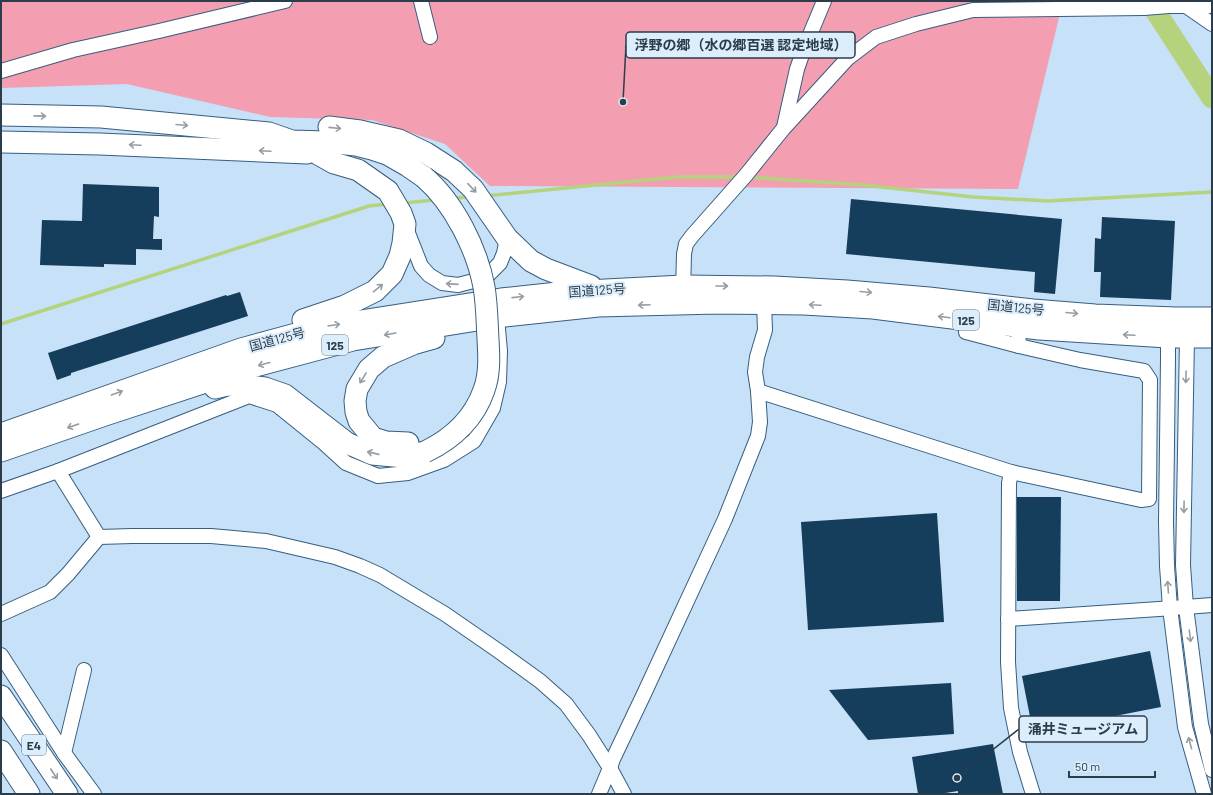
<svg xmlns="http://www.w3.org/2000/svg" width="1213" height="795" viewBox="0 0 1213 795" font-family="Barlow,'Noto Sans JP',sans-serif">
<rect width="100%" height="100%" fill="#c7e1f8"/>
<polygon fill="#f49eb2" points="1,1 1062,1 1061,9 1018,189 490,186 445,144 372,120 270,117 127,84 1,88"/>
<g fill="none" stroke-linecap="round" stroke-linejoin="round">
<g stroke="#b4d37c" stroke-width="3.5">
<polyline points="748,177 863,185 973,197 1048,201 1212,192"/>
<polyline points="485,196 677,177 738,177"/>
<polyline points="453,198 469,197"/>
<polyline points="404,203 435,200"/>
<polyline points="1,324 369,206 387,204"/>
</g>
<polyline stroke="#b4d37c" stroke-width="21" points="1149,1 1212,98"/>
</g>
<g fill="#153d5c">
<polygon points="83,184 159,187 159,217 154,216 153,239 162,239 162,250 136,249 136,265 104,264 104,267 40,265 42,220 82,221"/>
<polygon points="851,199 1062,219 1055,294 1034,292 1035,272 846,254"/>
<polygon points="1102,217 1175,221 1171,300 1100,297 1101,272 1094,272 1095,238 1101,239"/>
<polygon points="240,292 248,316 71,373 71,375 57,380 48,353 226,295 227,296"/>
<polygon points="1017,497 1061,497 1060,601 1017,601"/>
<polygon points="937,513 944,622 808,630 801,522"/>
<polygon points="1150,651 1161,707 1033,732 1022,676"/>
<polygon points="951,683 954,734 868,740 829,690"/>
<polygon points="993,744 1003,794 958,794 958,791 939,794 918,794 912,757"/>
</g>
<g fill="none" stroke-linecap="round" stroke-linejoin="round">
<defs>
<g id="minor">
<polyline points="421,1 430,37"/>
<polyline points="1186,6 1212,24"/>
<polyline points="1,71 73,50 159,31 285,1"/>
<polyline points="784,127 797,69 804,49 824,1"/>
<polyline points="406,228 421,266 429,275 442,283 458,285 485,278 500,263 504,253 507,238"/>
<polyline points="683,293 684,254 686,244 692,236 746,175 783,129 847,59 876,37 916,24 973,10 1144,8 1169,6 1212,6"/>
<polyline points="966,320 966,332 1019,346"/>
<polyline points="1172,329 1168,337 1168,358 1167,444 1166,522 1167,566 1170,608 1185,727 1204,794"/>
<polyline points="1183,330 1187,338 1183,565 1186,607 1201,724 1212,770"/>
<polyline points="758,391 1011,472 1141,500 1149,499 1150,380 1144,371 1080,360 1019,346 1018,327"/>
<polyline points="58,471 99,537"/>
<polyline points="1011,472 1009,483 1008,662 1011,708 1020,752 1033,794"/>
<polyline points="1,491 58,471 249,396 277,405 324,443 346,463 378,476 408,473 444,460 474,441 493,408 499,382 500,351 497,318"/>
<polyline points="1,614 50,592 68,574 99,537 132,536 211,536 266,541 335,557 360,566 380,575 445,614 500,652 540,681 566,704 589,735 610,768 624,794"/>
<polyline points="1008,619 1159,609 1212,605"/>
<polyline points="1,655 64,753 94,794"/>
<polyline points="64,753 84,670"/>
<polyline points="599,794 610,768 613,759 643,696 725,519 758,436 760,422 758,391 755,372 757,357 765,330 764,303"/>
</g>
<g id="highway">
<polyline points="1,115 101,117 269,133 292,141 326,142 356,145 372,149 387,154 408,166 424,177"/>
<polyline points="329,127 360,131 399,140 426,153 454,171 473,189 507,238 531,261 546,269 591,286"/>
<polyline points="1,142 100,144 307,153"/>
<polyline points="303,320 345,306 375,291 392,274 400,256 403,243 405,224 401,213 388,191 358,170 334,163 318,154"/>
<polyline points="215,388 227,385 249,386 265,388 285,395 347,443 372,454 404,457 425,452"/>
<polyline points="1,434 241,349 322,327 501,299 567,292 683,286 774,287 847,291 929,298 1033,310 1095,315 1176,318 1212,318"/>
<polyline points="408,443 386,442 373,438 359,421 356,412 355,401 357,389 369,369 383,357 413,344 434,338"/>
<polyline points="1,451 105,415 248,368 353,340 496,317 598,306 717,303 804,304 873,308 1039,329 1168,337 1212,337"/>
<polyline points="1,696 67,794"/>
<polyline points="1,751 29,794"/>
</g>
</defs>
<use href="#minor" stroke="#375e7f" stroke-width="16"/>
<use href="#highway" stroke="#375e7f" stroke-width="23"/>
<use href="#minor" stroke="#fff" stroke-width="14"/>
<use href="#highway" stroke="#fff" stroke-width="21"/>
<defs>
<path id="highway-bridge" d="M424 177C454 203 477 249 484 287 487 305 487 322 488 339 489 356 490 374 484 390 474 419 452 439 425 452"/>
</defs>
<use href="#highway-bridge" stroke="#375e7f" stroke-width="23" stroke-linecap="butt"/>
<use href="#highway-bridge" stroke="#fff" stroke-width="21"/>
</g>
<defs><path id="oneway-shaft" d="M-6 0H5M1.5-3L5.5 0L1.5 3" fill="none" stroke-width="1.6" stroke-linecap="round" stroke-linejoin="round"/></defs>
<g stroke="#959ea5">
<use href="#oneway-shaft" transform="translate(40 116) rotate(1)"/>
<use href="#oneway-shaft" transform="translate(182 125) rotate(5)"/>
<use href="#oneway-shaft" transform="translate(335 128) rotate(6)"/>
<use href="#oneway-shaft" transform="translate(135 145) rotate(-177)"/>
<use href="#oneway-shaft" transform="translate(265 151) rotate(-177)"/>
<use href="#oneway-shaft" transform="translate(472 188) rotate(47)"/>
<use href="#oneway-shaft" transform="translate(452 284) rotate(-176)"/>
<use href="#oneway-shaft" transform="translate(722 286)"/>
<use href="#oneway-shaft" transform="translate(378 288) rotate(-40)"/>
<use href="#oneway-shaft" transform="translate(866 292) rotate(5)"/>
<use href="#oneway-shaft" transform="translate(518 297) rotate(-6)"/>
<use href="#oneway-shaft" transform="translate(644 305) rotate(178)"/>
<use href="#oneway-shaft" transform="translate(815 305) rotate(-177)"/>
<use href="#oneway-shaft" transform="translate(1072 313) rotate(5)"/>
<use href="#oneway-shaft" transform="translate(944 317) rotate(-173)"/>
<use href="#oneway-shaft" transform="translate(334 325) rotate(-9)"/>
<use href="#oneway-shaft" transform="translate(390 334) rotate(170)"/>
<use href="#oneway-shaft" transform="translate(1129 335) rotate(-177)"/>
<use href="#oneway-shaft" transform="translate(264 364) rotate(165)"/>
<use href="#oneway-shaft" transform="translate(1186 377) rotate(91)"/>
<use href="#oneway-shaft" transform="translate(363 378) rotate(122)"/>
<use href="#oneway-shaft" transform="translate(117 393) rotate(-20)"/>
<use href="#oneway-shaft" transform="translate(73 426) rotate(161)"/>
<use href="#oneway-shaft" transform="translate(373 453) rotate(-167)"/>
<use href="#oneway-shaft" transform="translate(1184 507) rotate(91)"/>
<use href="#oneway-shaft" transform="translate(1168 587) rotate(-94)"/>
<use href="#oneway-shaft" transform="translate(1190 636) rotate(83)"/>
<use href="#oneway-shaft" transform="translate(1190 743) rotate(-105)"/>
<use href="#oneway-shaft" transform="translate(54 774) rotate(57)"/>
</g>
<g text-anchor="middle" dominant-baseline="central" stroke-width="4" stroke-linejoin="round" paint-order="stroke">
<g fill="#dcedfc" stroke="#607180" stroke-width="1">
<rect x="953" y="310" width="26" height="20" rx="3"/>
<rect x="322" y="335" width="26" height="20" rx="3"/>
<rect x="22" y="735" width="24" height="20" rx="3"/>
</g>
<g font-size="12" font-weight="bold" fill="#2b3c4b">
<text x="966" y="320">125</text>
<text x="335" y="345">125</text>
<text x="34" y="745">E4</text>
</g>
<g font-size="13" fill="#2b3c4b" stroke="#dcedfc">
<text transform="translate(597 290) rotate(-4)">国道125号</text>
<text transform="translate(1016 307) rotate(6)">国道125号</text>
<text transform="translate(277 339) rotate(-15)">国道125号</text>
</g>
</g>
<path fill="none" stroke="#2b3c4b" stroke-width="1.5" d="M623 102L626 45M957 778L1019 729"/>
<g fill="#2b3c4b" stroke="#dcedfc" stroke-width="1.5">
<circle cx="623" cy="102" r="4"/>
<circle cx="957" cy="778" r="4"/>
</g>
<g fill="#dcedfc" stroke="#2b3c4b" stroke-width="1.5">
<rect x="626" y="32" width="229" height="26" rx="4"/>
<rect x="1019" y="716" width="128" height="26" rx="4"/>
</g>
<g font-size="14" text-anchor="middle" font-weight="bold" fill="#2b3c4b">
<text x="741" y="50">浮野の郷（水の郷百選 認定地域）</text>
<text x="1083" y="734">涌井ミュージアム</text>
</g>
<rect width="1213" height="795" fill="none" stroke="#2b3c4b" stroke-width="4"/>
<path d="M1069 771v6h86v-6" fill="none" stroke="#2b3c4b" stroke-width="2"/>
<text x="1075" y="771" font-size="12" fill="#2b3c4b" stroke="#dcedfc" stroke-width="3" paint-order="stroke">50 m</text>
</svg>
